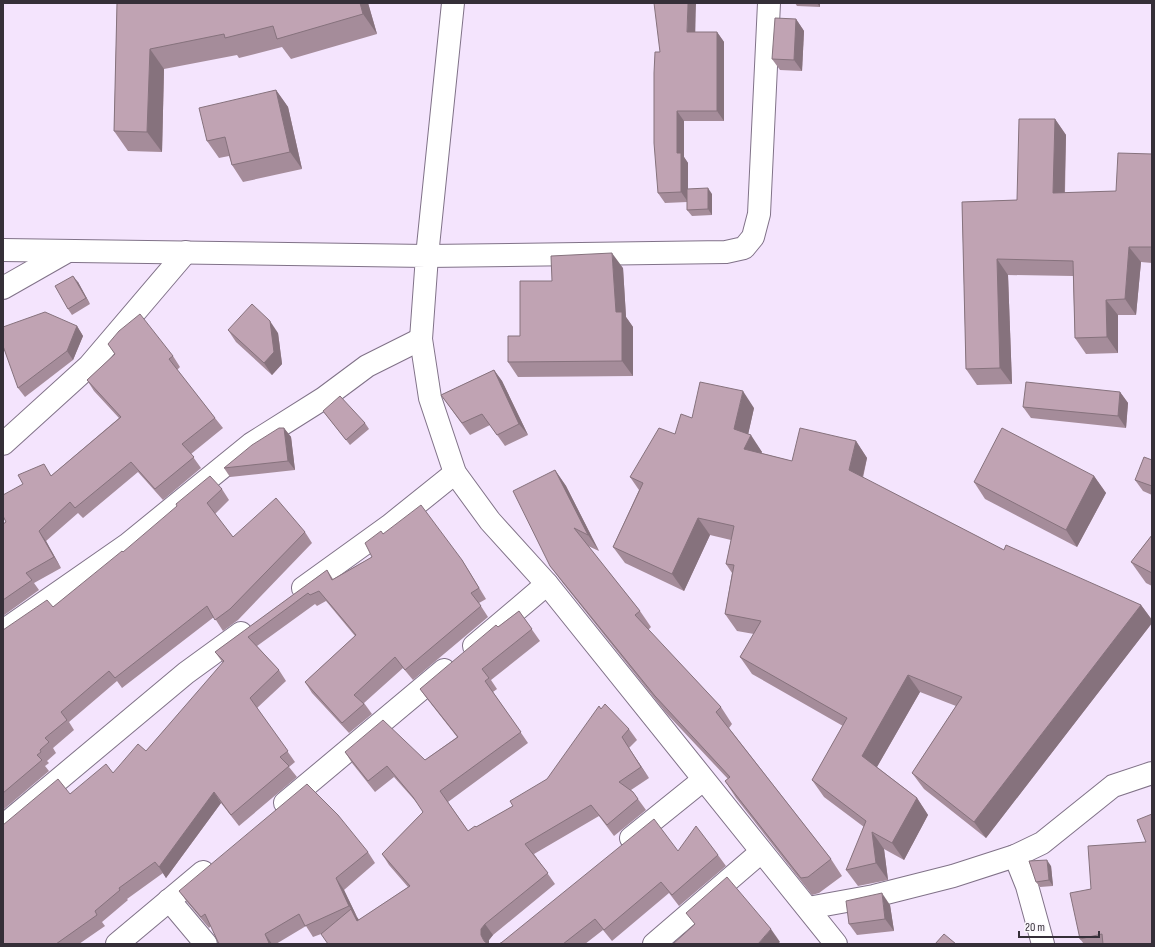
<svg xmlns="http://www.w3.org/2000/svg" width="1155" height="947" viewBox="0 0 1155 947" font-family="'Sofia Sans Condensed',sans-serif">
<rect width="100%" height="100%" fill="#f4e4fd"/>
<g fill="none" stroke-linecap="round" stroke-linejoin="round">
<defs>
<g id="street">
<polyline points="427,256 726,252 744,248 753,237 759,214 769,3"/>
<polyline points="3,288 68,251"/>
<polyline points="3,444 89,366 186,252"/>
<polyline points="303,588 389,526 455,473"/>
<polyline points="3,631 128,544 251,444 324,398 367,366 421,339"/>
<polyline points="474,646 547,584"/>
<polyline points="285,803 444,670"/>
<polyline points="3,826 186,673 241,633"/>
<polyline points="631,838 703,780"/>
<polyline points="1015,856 1027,886 1043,944"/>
<polyline points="169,900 206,944"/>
<polyline points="808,908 874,896 953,876 1015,856 1042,843 1113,786 1152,773"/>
<polyline points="117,944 203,872"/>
<polyline points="654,944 761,852"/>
</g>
<g id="secondary">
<polyline points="3,250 427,256 421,339 430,398 455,473 490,521 547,584 836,944"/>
<polyline points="427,256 453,3"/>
</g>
</defs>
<use href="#street" stroke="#807288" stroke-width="24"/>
<use href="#secondary" stroke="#807288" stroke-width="24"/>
<use href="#street" stroke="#fff" stroke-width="22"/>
<use href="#secondary" stroke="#fff" stroke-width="22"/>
</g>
<g fill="#a58c9a">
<polygon points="117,3 368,3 377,34 291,59 282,47 239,58 237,55 164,69 162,152 128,151 114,131"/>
<polygon points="795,3 820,3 820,7 797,6"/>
<polygon points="796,19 804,31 802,71 780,70 772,59"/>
<polygon points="695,32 717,32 724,42 724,121 684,121 684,157 688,163 688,189 712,194 712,215 692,216 687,210 687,202 665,203 658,193 660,52"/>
<polygon points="276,90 288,107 302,169 243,182 232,165 229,156 219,158 207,141"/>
<polygon points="1055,119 1066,135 1065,193 1116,191 1152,154 1152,263 1141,262 1136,315 1118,315 1118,353 1086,354 1075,338 1073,276 1008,275 1012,384 977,385 966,369 962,202 1017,200"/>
<polygon points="623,268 626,317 633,327 633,376 518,377 508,362 552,281"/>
<polygon points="78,282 90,304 72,315 68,309"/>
<polygon points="77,326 83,336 73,360 25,397 18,388"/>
<polygon points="228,330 278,333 282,364 272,375 236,342"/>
<polygon points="108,344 173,356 180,367 177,370 215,418 223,428 191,454 201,468 163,500 138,472 83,518 78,513 46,541 61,568 34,583 39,590 3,616 3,524 6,522 52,475 119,418 94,391 87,380 115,354"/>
<polygon points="494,370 502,381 528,435 505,446 490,425 470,435 441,395"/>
<polygon points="1120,392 1128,403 1126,428 1031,418 1023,407"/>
<polygon points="754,408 748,434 762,452 761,453 792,461 856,441 867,458 863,478 1004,550 1141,605 1152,620 1152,623 986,838 924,789 912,773 956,706 920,692 877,767 917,798 928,815 904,860 884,849 888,880 858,886 846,870 864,827 824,797 812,780 843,726 752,674 740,657 754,634 737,631 725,614 732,573 726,564 731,540 710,535 684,591 625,563 613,547 639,490 630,477 692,418"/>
<polygon points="323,411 365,423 369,429 350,445"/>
<polygon points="284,428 291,437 295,470 230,477 224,468"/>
<polygon points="1152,460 1152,495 1143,491 1135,480"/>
<polygon points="555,470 566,486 599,551 588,546 640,611 651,627 648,630 721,707 732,724 729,728 831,859 842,876 819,893 812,895 736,798 725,781 728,779 666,713 562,582 550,566"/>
<polygon points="1094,476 1106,493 1077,547 985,499 974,482"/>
<polygon points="222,489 229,500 215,514 233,537 305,532 312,543 238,620 223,631 214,617 122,688 117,681 69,722 74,730 53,748 56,753 47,761 49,763 45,766 49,771 3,810 3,630 53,607 123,552"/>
<polygon points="383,533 462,560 469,571 486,599 479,603 488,617 413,680 403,668 364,703 372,714 349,733 312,693 305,682 355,636 326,601 317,606 315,604 257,646 279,670 286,681 257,708 295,762 289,767 297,777 239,826 221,803 166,878 163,873 127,899 128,900 102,922 105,926 79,944 3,944 70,794 113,773 146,751 223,663 215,652 327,570 333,579 372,557"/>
<polygon points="1152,535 1152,586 1146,583 1131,562"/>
<polygon points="519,611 540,641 491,680 497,689 493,692 528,743 448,802 468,831 476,827 513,806 547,779 601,709 629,729 637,740 629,748 649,778 631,790 638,799 646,810 614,836 599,816 534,854 555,884 493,935 489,940 321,934 313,937 306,926 276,944 219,944 211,926 209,928 187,902 179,891 368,852 375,863 344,890 357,917 359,920 408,887 389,865 382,854 423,812 418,804 394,777 375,792 352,763 345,752 425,760 457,737 428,700 420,689 498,627"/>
<polygon points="1146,842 1152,944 1084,944 1080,939 1091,889"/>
<polygon points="678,851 718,855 726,866 679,906 669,893 612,941 603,930 585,944 498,944"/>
<polygon points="1051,866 1053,886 1040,887 1036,882"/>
<polygon points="890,905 894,931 857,935 849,924"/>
</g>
<g fill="#86727d">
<polygon points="360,3 368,3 377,34 363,14"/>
<polygon points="688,3 696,3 695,42 687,32"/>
<polygon points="817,3 820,3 820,7"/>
<polygon points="796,19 804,31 802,71 794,60"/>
<polygon points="717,32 724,42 724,121 717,111"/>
<polygon points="150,49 164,69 162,152 147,132"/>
<polygon points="276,90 288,107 302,169 290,152"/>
<polygon points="677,111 684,121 684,157 688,163 688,202 681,192 677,153"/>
<polygon points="1055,119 1066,135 1064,209 1053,193"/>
<polygon points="708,188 712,194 712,215 708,209"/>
<polygon points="1129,247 1141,262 1136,315 1125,299"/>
<polygon points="612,253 623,268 626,317 633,327 633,376 622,361 616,312"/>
<polygon points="997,259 1008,275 1012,384 1000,368"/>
<polygon points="73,276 78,282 90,304 86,298"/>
<polygon points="1106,300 1118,315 1118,353 1107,337"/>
<polygon points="270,321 278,333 282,364 272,375 264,363"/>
<polygon points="77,326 83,336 73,360 67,351"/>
<polygon points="494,370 502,381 528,435 519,424"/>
<polygon points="743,391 754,408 746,444 751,435 762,452 756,465 744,449 734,429"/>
<polygon points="1120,392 1128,403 1126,428 1118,416"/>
<polygon points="284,428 291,437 295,470 288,461"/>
<polygon points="856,441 867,458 860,487 849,470"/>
<polygon points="555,470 566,486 599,551 588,535"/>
<polygon points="1094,476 1106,493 1077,547 1066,530"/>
<polygon points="698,518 710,535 684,591 672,574"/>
<polygon points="39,531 46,541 61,568 54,557"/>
<polygon points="1141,605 1152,620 1152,623 986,838 974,822"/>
<polygon points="908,675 920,692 874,772 862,756"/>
<polygon points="622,737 629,748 649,778 641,767"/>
<polygon points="214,792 221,803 166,878 159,867"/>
<polygon points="917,798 928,815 904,860 892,843"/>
<polygon points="872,832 884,849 888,880 876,863"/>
<polygon points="1047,860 1051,866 1053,886 1049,880"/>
<polygon points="336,878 344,890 357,917 349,906"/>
<polygon points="882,893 890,905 894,931 885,919"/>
<polygon points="351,909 359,920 357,921"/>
<polygon points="485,924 493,935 489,940 489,944 486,944 481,935 481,929"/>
<polygon points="771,929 780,942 778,944 758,944"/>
<polygon points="265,934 272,944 270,944"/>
</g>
<g fill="#c0a3b3" stroke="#86727d">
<polygon points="117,3 360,3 363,14 277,39 273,26 225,38 224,34 150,49 147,132 114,131"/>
<polygon points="654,3 688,3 687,32 717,32 717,111 677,111 677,153 681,153 681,192 658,193 654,143 654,73 655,52 660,52"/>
<polygon points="775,18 796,19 794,60 772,59"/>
<polygon points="276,90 290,152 232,165 225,137 207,141 199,108"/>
<polygon points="1019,119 1055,119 1053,193 1116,191 1118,153 1152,154 1152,247 1129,247 1125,299 1106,300 1107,337 1075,338 1073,261 997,259 1000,368 966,369 962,202 1017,200"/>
<polygon points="708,188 708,209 687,210 687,189"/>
<polygon points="612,253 616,312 622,312 622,361 508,362 508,336 520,336 520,281 552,281 551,256"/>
<polygon points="73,276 86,298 68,309 55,286"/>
<polygon points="252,304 270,321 274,352 264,363 228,330"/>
<polygon points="45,312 77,326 67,351 18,388 3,346 3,327"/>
<polygon points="140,314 173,356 169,359 215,418 182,444 194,457 155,489 131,462 75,508 70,502 39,531 54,557 26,573 32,580 3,600 3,524 6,522 3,516 3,495 23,484 18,475 44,464 51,476 121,417 87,380 115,354 108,344 119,331"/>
<polygon points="494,370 519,424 497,435 482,414 462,423 441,395"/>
<polygon points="700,382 743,391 734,429 751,435 744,449 792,461 800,428 856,441 849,470 1004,550 1006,545 1141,605 974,822 912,773 962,697 908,675 862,756 917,798 892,843 872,832 876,863 846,870 866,821 812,780 847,718 740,657 761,621 725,614 734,565 726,564 734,526 698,518 672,574 613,547 643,483 630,477 659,428 675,434 681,414 692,418"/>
<polygon points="1026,382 1120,392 1118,416 1023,407"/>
<polygon points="340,396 365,423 346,440 323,411"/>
<polygon points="279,428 284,428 288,461 224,468 252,445"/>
<polygon points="1002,428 1094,476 1066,530 974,482"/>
<polygon points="1144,457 1152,460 1152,486 1135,480"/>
<polygon points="555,470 588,535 574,528 640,611 635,615 721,707 716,712 831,859 808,877 801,878 725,781 730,777 655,696 550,566 513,491"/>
<polygon points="210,476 222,489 207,503 233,537 276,498 305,532 230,609 215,620 207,606 115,678 109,671 61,712 67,720 45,738 49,742 40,750 41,752 37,755 42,760 3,793 3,630 47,600 53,607 122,551 123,552 177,506 176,504"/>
<polygon points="421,505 462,560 479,588 471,593 481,606 405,670 395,657 354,695 364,704 342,723 305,682 356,635 319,591 310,595 308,593 248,637 279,670 250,698 288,751 280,757 289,766 231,815 214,792 159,867 155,862 119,888 120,890 95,911 97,915 56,944 3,944 3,825 58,779 70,794 106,764 113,773 138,744 146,751 224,661 215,652 219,649 327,570 332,580 372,557 365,543 381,531 383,534"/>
<polygon points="1152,535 1152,573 1131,562"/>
<polygon points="519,611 532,629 482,669 489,678 485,681 521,732 440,791 468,831 475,826 476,827 513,806 510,801 547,779 599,706 601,709 605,704 629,729 622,737 641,767 619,782 633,792 638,799 607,825 591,805 525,844 548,873 485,924 481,929 481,935 484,941 488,944 328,944 321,934 351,909 357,921 410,886 382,854 423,812 413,797 387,766 368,781 345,752 383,720 425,760 458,737 420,689 496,625 498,627"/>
<polygon points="307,784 338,815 368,852 336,878 349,906 305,926 299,914 265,934 269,943 267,944 219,944 205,914 201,917 179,891"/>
<polygon points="1152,814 1152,944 1103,944 1102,934 1080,939 1070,893 1091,889 1088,846 1146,842 1137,820"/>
<polygon points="654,819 678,851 696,826 718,855 672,895 661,882 604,930 595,919 563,944 498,944 501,943"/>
<polygon points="1047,860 1049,880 1036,882 1029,861"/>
<polygon points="727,877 771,929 758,944 673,944 695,924 686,913"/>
<polygon points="882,893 885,919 849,924 846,901"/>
<polygon points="944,934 956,944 935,944"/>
</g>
<rect width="1155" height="947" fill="none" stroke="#352f38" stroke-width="8"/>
<path d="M1019 931v6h80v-6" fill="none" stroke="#352f38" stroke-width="2"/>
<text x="1025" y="931" font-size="12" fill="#352f38" stroke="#faf7fc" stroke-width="3" paint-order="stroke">20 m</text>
</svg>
